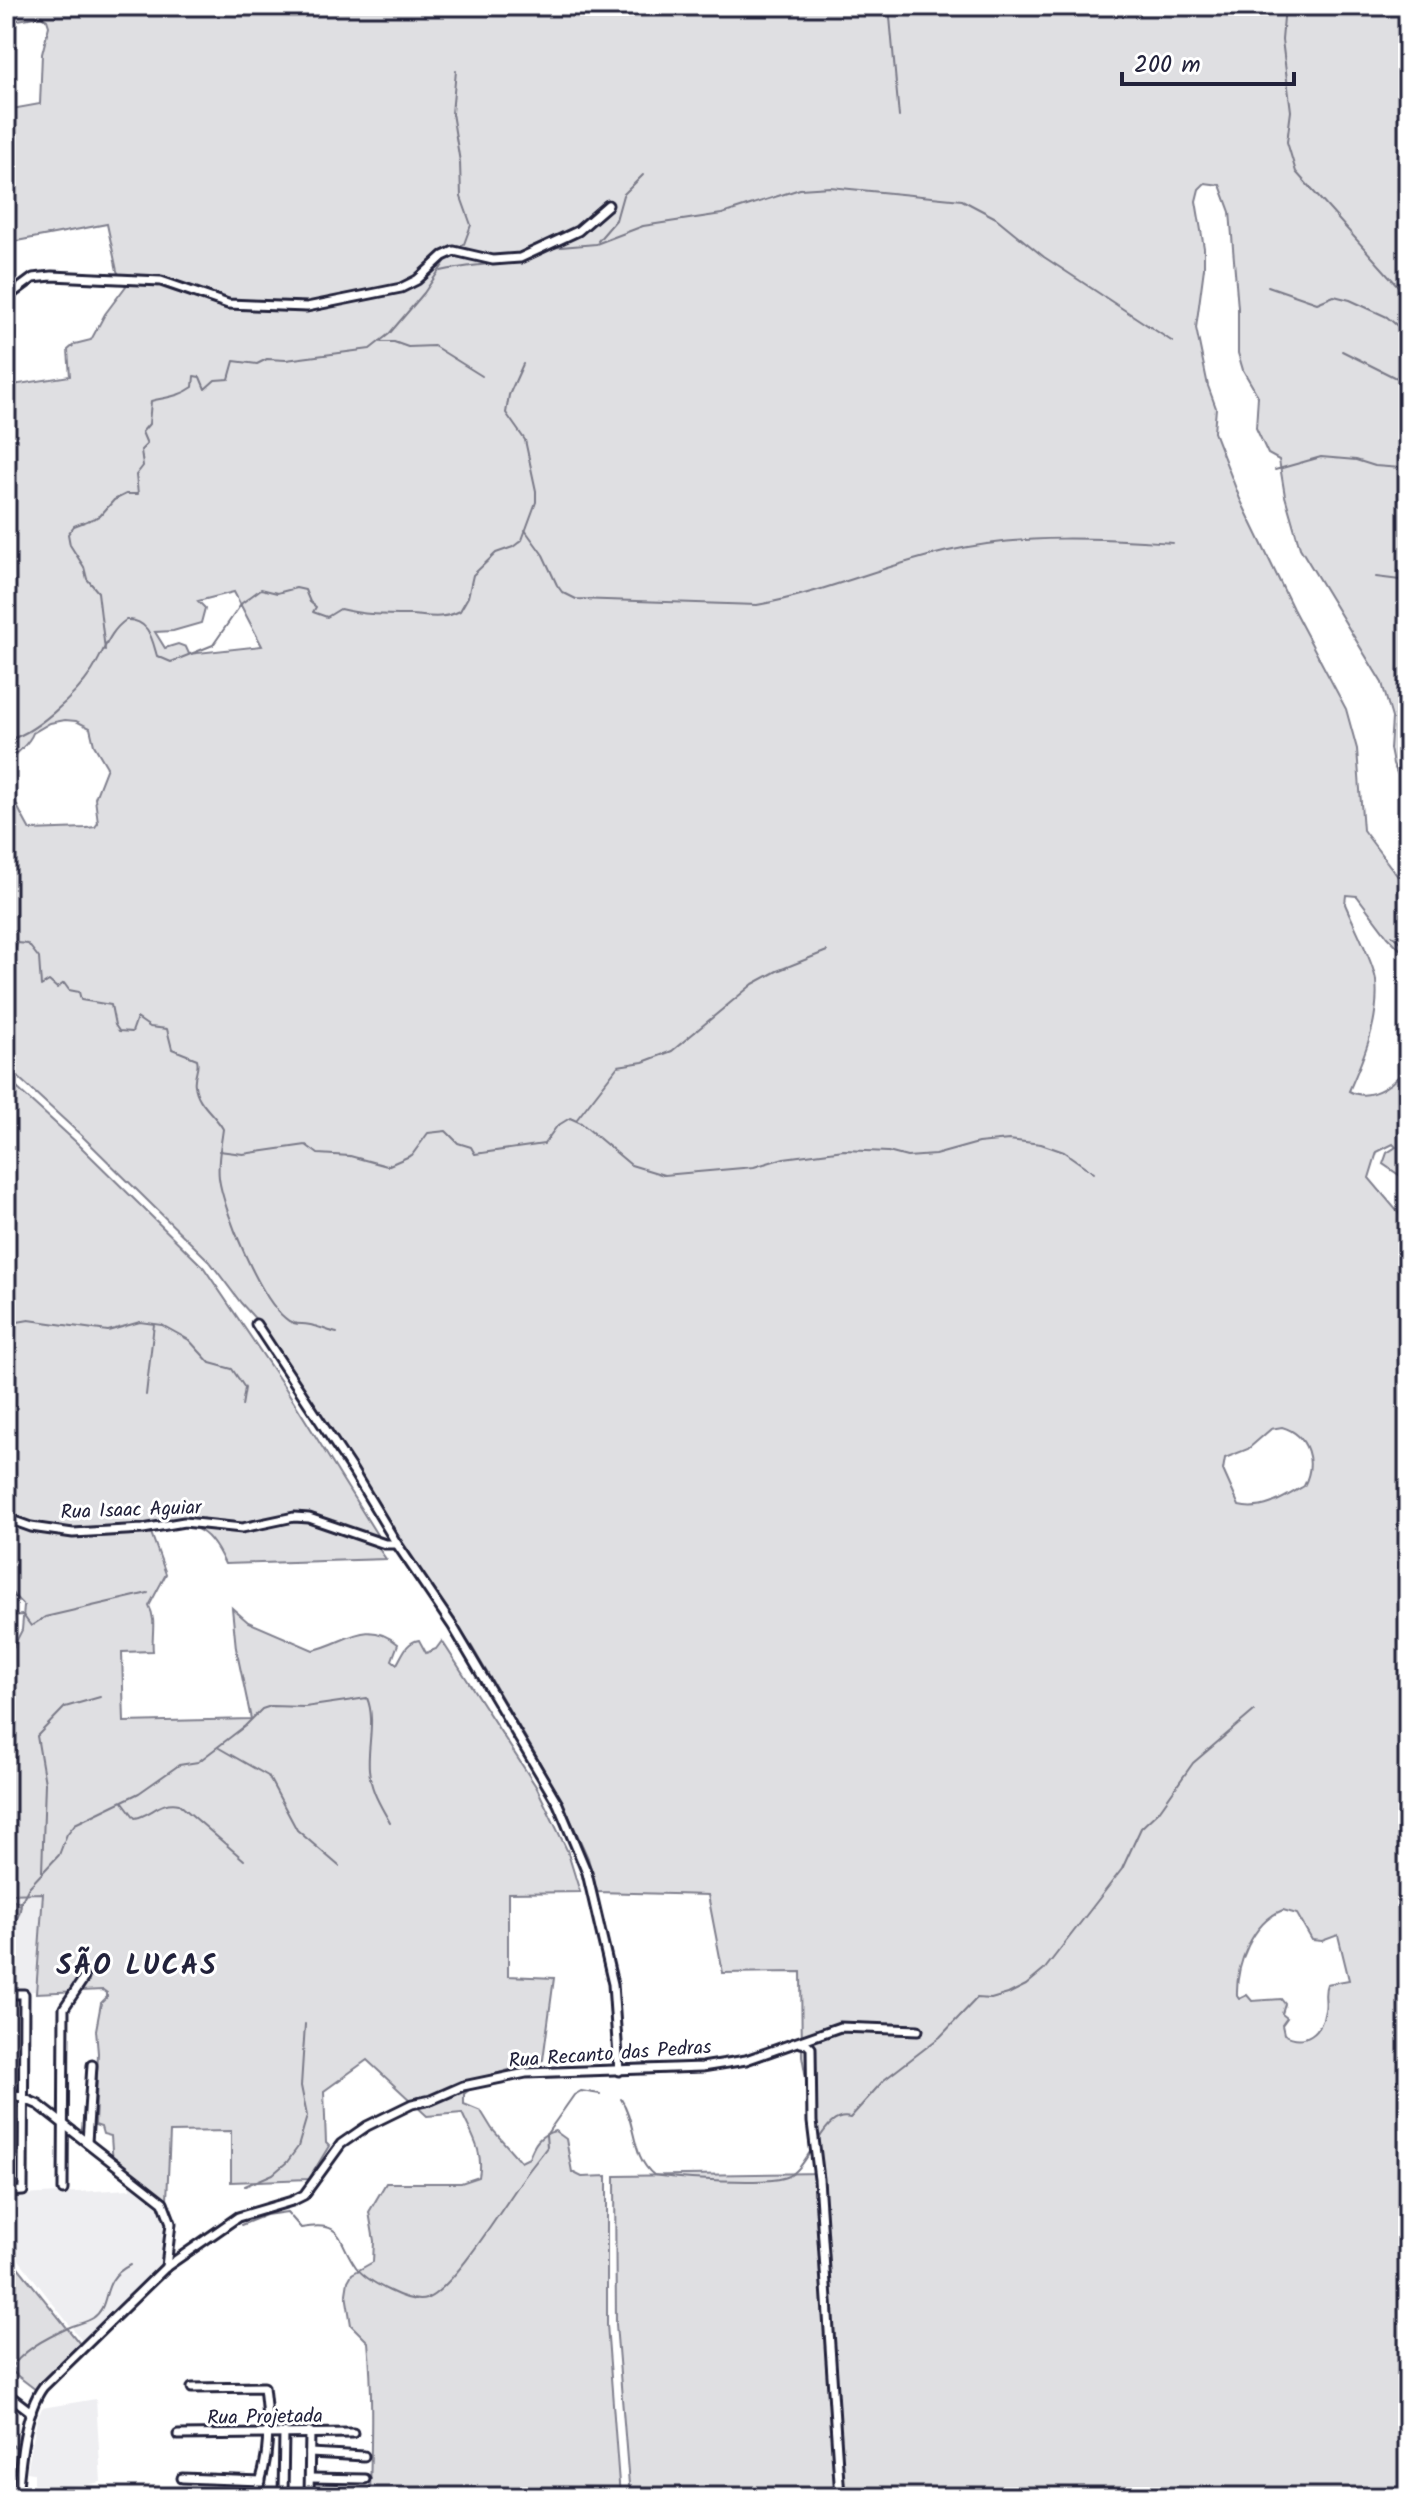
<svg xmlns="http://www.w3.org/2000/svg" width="1414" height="2503" viewBox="0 0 1414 2503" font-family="Kalam,sans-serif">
<rect width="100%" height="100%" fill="#fff"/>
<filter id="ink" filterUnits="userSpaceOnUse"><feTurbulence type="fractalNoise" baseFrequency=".0125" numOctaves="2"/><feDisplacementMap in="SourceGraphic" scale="16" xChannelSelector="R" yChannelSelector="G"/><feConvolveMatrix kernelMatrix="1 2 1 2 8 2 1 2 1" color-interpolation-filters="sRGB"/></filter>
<g filter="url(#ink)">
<g fill="#eeeef1">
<polygon points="43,1893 35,1991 6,1992 6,1894"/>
<polygon points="129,2181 158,2200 165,2210 168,2244 164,2261 144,2284 82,2341 6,2243 6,2196 130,2189"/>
<polygon points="96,2399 101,2482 34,2495 34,2473 27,2472 37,2419 42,2408"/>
</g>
<g fill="#dfdfe2" stroke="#80808e" stroke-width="2" fill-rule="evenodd">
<path d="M6 6H1408V797L1393 764 1390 749 1392 718 1382 683 1300 548 1285 496 1279 460 1268 454 1256 428 1258 396 1243 370 1238 353V308L1230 212 1220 185 1205 183 1199 189 1196 201 1204 248V268L1196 328 1208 386 1216 408 1214 432 1240 499 1293 609 1346 709 1357 749 1363 830 1399 878 1408 885V957L1388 937 1357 896 1346 895 1345 904C1352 921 1375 965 1376 981 1380 1019 1364 1057 1349 1091 1371 1103 1398 1082 1408 1063V1181L1383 1164 1387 1153 1396 1147 1393 1144 1377 1152 1369 1178 1408 1224V2497H630L616 2324 615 2176 823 2173 802 2056 801 1972 723 1973 708 1895 597 1892 588 1858 568 1814 534 1752 472 1647 396 1536 261 1325 241 1303 210 1262 82 1136 6 1066V386L70 376 68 350 75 344 91 340 105 314 126 286 117 271 107 224 6 243V110L40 104 42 54 49 26 47 20 41 16 6 22ZM234 592 262 646 189 654 186 647 178 644 165 648 155 632 173 631 201 623 205 608 198 601ZM65 720 76 721 90 728 94 745 107 767 95 798 98 823 95 827 86 828 30 830C19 810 0 781 13 758 20 749 29 744 33 733L50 723ZM1282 1427C1309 1435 1316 1463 1304 1486 1284 1498 1263 1512 1239 1506L1223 1470 1225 1458 1248 1449 1271 1429ZM1283 1910 1297 1914 1312 1940 1322 1941 1338 1935 1349 1980 1327 1984C1323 1993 1327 2001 1325 2010 1322 2032 1305 2046 1284 2034L1282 2025 1287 2018 1282 2014 1285 2004 1281 1999 1252 2001 1247 1995 1239 1999 1237 1996C1236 1965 1252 1922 1283 1910Z"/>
<path d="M6 1078 76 1142 204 1268 286 1389 379 1538V1549L386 1559 225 1564C206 1523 191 1522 150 1530L166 1574 149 1606C157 1621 151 1635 153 1651L122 1652 124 1722 251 1719 236 1648 232 1608 248 1622 313 1650C345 1644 365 1617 398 1644L392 1660 397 1664C403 1654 406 1642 419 1640L426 1653 436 1649 442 1641 537 1788 567 1850 580 1892 508 1893V1976L554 1978 543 2060 485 2077 464 2094V2104L481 2111 492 2129 521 2162 529 2158C534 2144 539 2135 555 2131L566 2139 572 2172 582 2177 607 2176V2324L620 2497H370C371 2444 373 2394 368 2342L351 2325 346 2294 348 2281 352 2274 373 2262 374 2241 369 2212 386 2183H461L479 2177C484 2152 472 2136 462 2113L427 2116 367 2060 324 2091 326 2143 329 2146 309 2179 231 2182V2131L170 2132 167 2200 113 2165 111 2136 103 2134 101 2127 95 2125 98 2053 96 2030 101 2003 107 1997V1993L103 1990 36 1993 43 1893 6 1894V1661L22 1630 24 1606 6 1587Z"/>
<polygon points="6,2252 80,2344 36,2390 6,2367"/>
<polygon points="6,2421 13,2427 6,2441 17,2448 14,2497 6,2497"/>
</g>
<path fill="#b4b4bc" stroke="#7a7a88" stroke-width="2" d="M13 1900 21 1902C21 1913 15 1926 6 1931V1905Z"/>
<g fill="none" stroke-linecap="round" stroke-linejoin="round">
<g stroke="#7a7a88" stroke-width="2">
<polyline points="889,6 899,117"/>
<polyline points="1285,6 1282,40 1291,111 1287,142 1296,172 1398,286 1408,308"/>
<polyline points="456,71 452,113 460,162 461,197 471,225 464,244 457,249"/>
<polyline points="598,241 616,220 623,195 643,175"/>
<polyline points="549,248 596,244 643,226 722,214 800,189 830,187 962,200 996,218 1044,257 1173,342"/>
<path d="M441 271C463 266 484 265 506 262"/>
<polyline points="1268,286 1317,303 1334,296 1350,300 1387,317 1408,335"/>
<polyline points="381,342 394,342 408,347 434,346 482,376"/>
<polyline points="1342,351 1394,377 1408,379"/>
<polyline points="1275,470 1321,457 1356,460 1375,466 1401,468 1408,478"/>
<path d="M525 530 543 555 557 585 562 592 576 599 757 605C824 593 886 564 953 550 1025 534 1099 538 1173 543"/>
<polyline points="1376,577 1408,581"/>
<path d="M105 650 98 592 87 579 84 567 70 545 68 534 74 526 100 516 114 500 126 494H138L136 475 143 466 141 450 147 444 142 432 149 424 151 401C167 397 179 397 193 387L194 376 200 377 205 389 215 380 229 379 234 361 257 364 267 359 286 360 370 349 389 334 424 293 449 256"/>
<path d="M6 740C33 736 77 694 92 671 103 654 109 631 126 620 149 619 152 639 157 656L171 662 213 645 242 603 261 589 277 593 296 588 305 590 310 602 316 607 313 612 327 617 340 609C363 615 385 615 410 615 428 616 442 620 460 611L468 597 473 575 496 553 513 547 522 540 536 502V491L525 440 506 413 509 395 523 364"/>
<path d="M6 792C22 826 14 839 6 873"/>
<polyline points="1392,935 1408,947"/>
<path d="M6 961 14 959 17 943 28 944 39 958 41 986 49 981 57 988 64 983 69 990 79 992 81 1000 111 1005 115 1025 119 1031 132 1032 137 1018 150 1027 167 1029 172 1049 197 1059C200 1069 193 1076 195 1085 197 1104 215 1114 223 1129 221 1145 217 1161 219 1178 223 1210 260 1298 285 1318 294 1327 303 1322 314 1326 322 1328 329 1331 337 1333"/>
<polyline points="577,1119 618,1066 643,1062 672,1051 753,984 777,971 827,951"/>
<polyline points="219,1151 243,1154 306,1145 318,1154 350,1156 387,1166 412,1155 428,1133 446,1131 458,1143 471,1147 475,1154 544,1144 557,1126 570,1118 581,1123 631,1165 664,1175 754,1167 784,1158 844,1150 888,1152 907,1157 935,1155 978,1143 1009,1140 1041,1144 1064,1152 1094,1173"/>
<polyline points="6,1324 29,1320 108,1331 140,1322 162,1325 189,1340 210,1363 232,1369 245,1388 242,1406"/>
<polyline points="146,1395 154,1324"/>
<polyline points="6,1616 23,1615 31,1626 45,1617 148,1593"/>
<polyline points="219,1748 268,1776 297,1830 339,1866"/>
<path d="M123 1802 135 1818C152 1815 160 1800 179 1804L244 1860"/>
<polyline points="42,1872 45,1783 37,1736 65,1707 100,1697"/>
<path d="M20 1904 29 1887 59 1855 67 1834 75 1824 139 1793 179 1765 198 1762 245 1726 262 1709 271 1706 305 1707 367 1698C376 1719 367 1747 369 1769 370 1790 381 1806 390 1823"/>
<path d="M621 2099C636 2121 631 2157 654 2175 678 2179 768 2185 787 2177 799 2172 806 2158 812 2149"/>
<path d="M818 2140C826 2128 835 2114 850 2118L884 2080 940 2037 977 1998 991 1999 1008 1994 1026 1985 1044 1970 1122 1869 1141 1828 1159 1811 1193 1763 1254 1711"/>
<polyline points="245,2186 273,2174 287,2162 298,2147 307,2116 301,2086 305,2024"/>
<path d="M241 2225 266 2215 287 2212 301 2228C345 2220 336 2239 356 2267 366 2281 410 2305 426 2299 453 2290 506 2202 525 2176 532 2166 540 2157 547 2147L546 2135 574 2095 581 2091 600 2094"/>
<path d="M6 2373C25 2349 42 2340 70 2327 77 2324 87 2322 93 2318 113 2304 98 2281 130 2265"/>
</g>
<defs>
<g id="minor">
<polyline points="6,298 33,278 52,276 161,281 228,304 307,307 401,288 417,280 443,256 454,251 493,260 520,258 578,231 608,205"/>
<polyline points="256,1324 353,1471 397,1544 452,1625 558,1804 587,1873 613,1984 619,2071"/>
<polyline points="6,1518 31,1527 73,1533 143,1529 184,1522 242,1528 294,1517 309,1518 385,1544 397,1544"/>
<polyline points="6,1994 24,1994 23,2191 6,2192"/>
<polyline points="801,2043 807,2044 811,2048 812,2122 819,2179 840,2497"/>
<polyline points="6,2091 39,2105 163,2202 171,2223 166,2267"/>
<polyline points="87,2142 92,2065"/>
<polyline points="63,2190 64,2008 84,1978"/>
<path d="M192 2388 264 2387C269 2429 271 2456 255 2497"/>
<polyline points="6,2393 31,2412"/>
<polyline points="178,2435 353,2433"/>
<polyline points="310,2453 364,2456"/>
<polyline points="182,2478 261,2481"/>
<polyline points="310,2478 365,2479"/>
<polyline points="283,2494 284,2433"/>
<path d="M17 2497C20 2466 24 2412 43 2387L166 2267 238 2217 292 2201 304 2195 341 2144 367 2126 412 2104 431 2100 463 2086 526 2073 702 2067 746 2060 840 2027 918 2030"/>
<polyline points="267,2497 268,2494 309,2495"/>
<polyline points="309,2497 310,2432"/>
</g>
</defs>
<use href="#minor" stroke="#22223b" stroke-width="13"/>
<use href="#minor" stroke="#fff" stroke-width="7"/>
</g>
</g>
<g text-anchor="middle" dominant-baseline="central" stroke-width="6" stroke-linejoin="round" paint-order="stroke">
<g font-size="20" fill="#22223b" stroke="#fff">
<text transform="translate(131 1511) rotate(-2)">Rua Isaac Aguiar</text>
<text transform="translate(610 2055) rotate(-4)">Rua Recanto das Pedras</text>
<text transform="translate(265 2418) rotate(-1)">Rua Projetada</text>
</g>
<g font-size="28" font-weight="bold" letter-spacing="2" fill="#22223b" stroke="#fff">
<text x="137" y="1966">SÃO LUCAS</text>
</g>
</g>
<rect width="1414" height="2503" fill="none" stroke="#fff" stroke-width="32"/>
<rect x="16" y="16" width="1382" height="2471" fill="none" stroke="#22223b" stroke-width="3" filter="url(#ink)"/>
<path d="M1122 72v12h172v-12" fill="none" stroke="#22223b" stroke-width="4"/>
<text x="1134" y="72" font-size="24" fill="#22223b" stroke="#ffffff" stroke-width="6" paint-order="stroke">200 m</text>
</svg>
